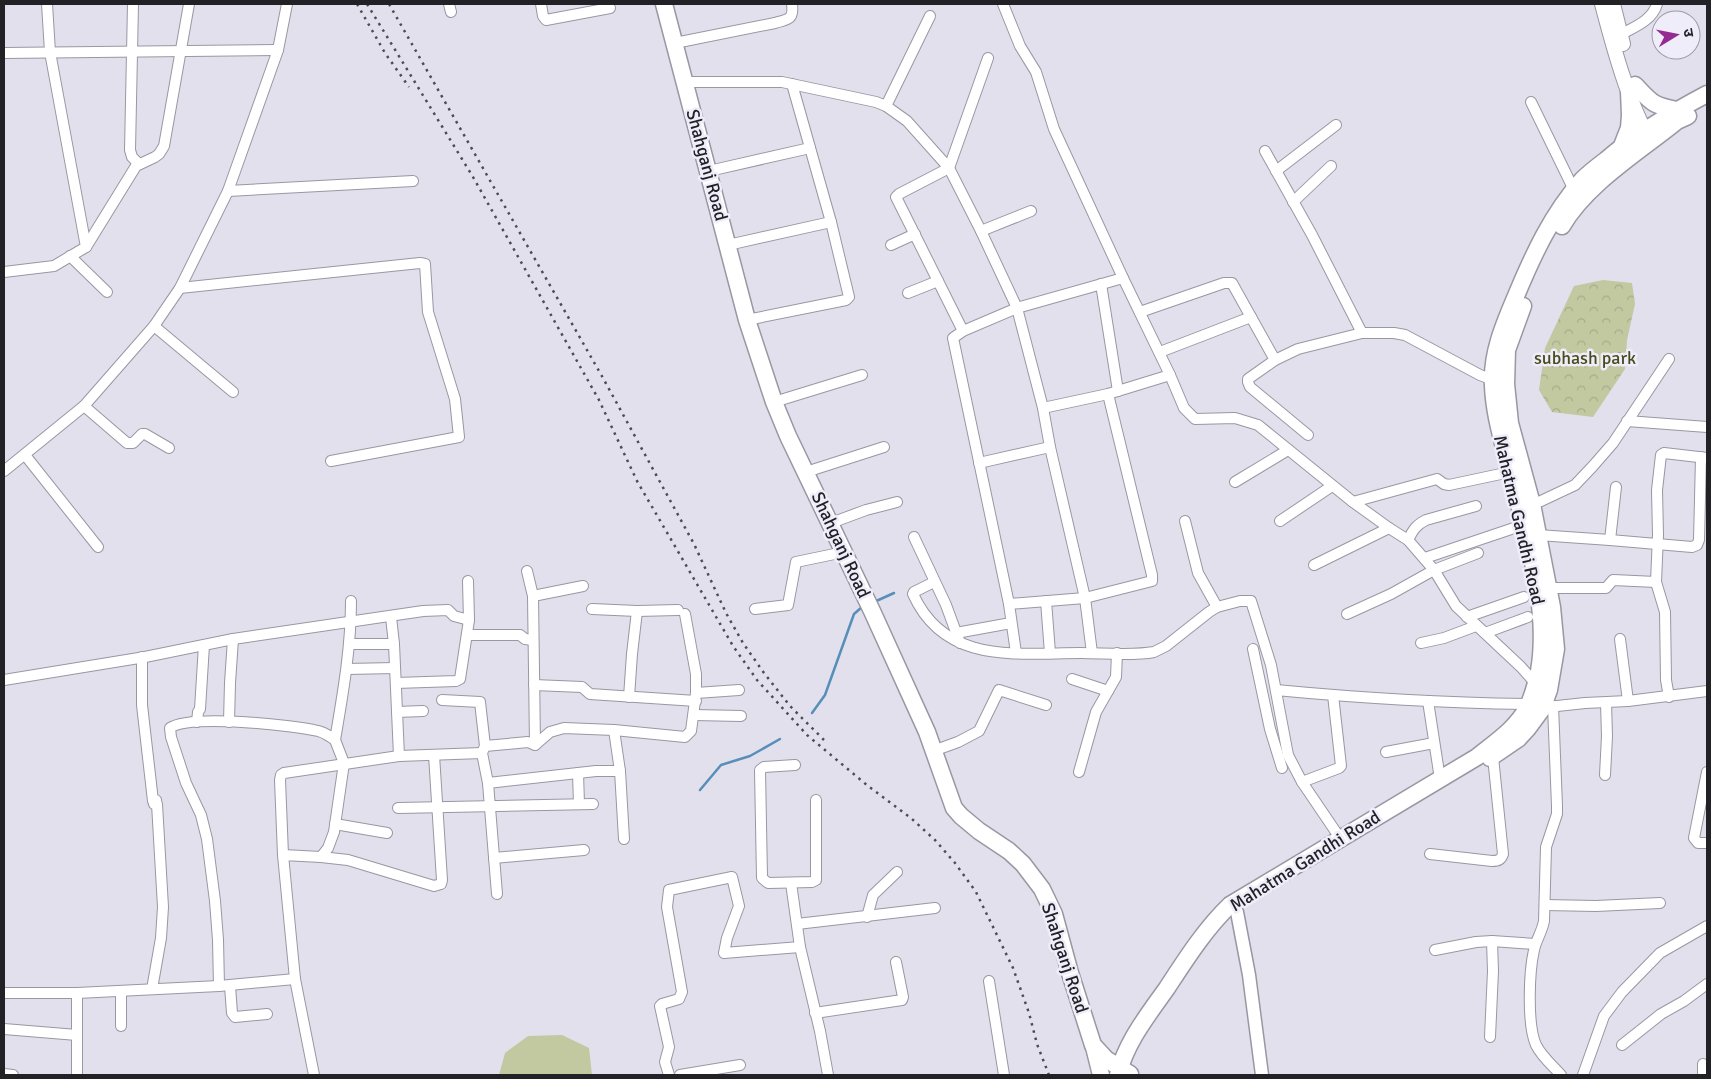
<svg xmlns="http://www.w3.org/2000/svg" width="1711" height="1079" viewBox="0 0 1711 1079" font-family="Signika,'Noto Sans Devanagari',sans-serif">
<defs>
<pattern id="park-crowns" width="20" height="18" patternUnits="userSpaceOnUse" patternTransform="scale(1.25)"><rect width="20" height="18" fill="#c2c8a0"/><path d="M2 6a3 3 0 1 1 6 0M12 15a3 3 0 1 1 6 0" fill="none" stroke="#a6ac8a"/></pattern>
</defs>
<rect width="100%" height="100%" fill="#e2e0ed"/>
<polygon fill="url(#park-crowns)" points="1603,280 1632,283 1635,304 1627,340 1625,369 1593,417 1552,412 1539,390 1545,348 1574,286"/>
<polygon fill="#c2c8a0" points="562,1035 589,1048 592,1075 499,1075 505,1053 528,1036"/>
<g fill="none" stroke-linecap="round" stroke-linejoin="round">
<g stroke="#578fb9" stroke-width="2.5">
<polyline points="874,602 894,593"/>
<polyline points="812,713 825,695 854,614 862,607"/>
<polyline points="700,790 721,765 750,756 780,739"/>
</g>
<defs>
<g id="minor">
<polyline points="133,4 130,150 132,157 139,164"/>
<polyline points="449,4 451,12"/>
<polyline points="541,4 543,16 546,20 610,8"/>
<polyline points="1003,4 1020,46 1036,72 1054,129 1123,278 1170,375 1184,408 1195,419 1235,418 1258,425 1353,502 1389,528 1408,540 1434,570 1456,606 1521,667 1536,684"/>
<path d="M1620 35C1634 27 1652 21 1657 4"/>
<path d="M675 43 775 23C788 19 794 20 792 4"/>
<polyline points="4,53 278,50"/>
<polyline points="685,82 782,82 876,102 886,106 907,121 949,168 981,231 1017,308 1043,408 1050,447 1085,598 1092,653"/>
<polyline points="1531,102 1574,190"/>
<polyline points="886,106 930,16"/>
<polyline points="1265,151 1312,235 1362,333"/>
<polyline points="709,171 810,148"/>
<polyline points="1276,171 1336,125"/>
<polyline points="228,191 413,181"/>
<polyline points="1293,202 1331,166"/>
<polyline points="981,231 1031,211"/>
<polyline points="728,245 831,222"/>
<polyline points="891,245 915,234"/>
<polyline points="86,247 136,166 155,157 159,154 164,146 189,4"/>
<polyline points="70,256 107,292"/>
<polyline points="4,272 54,266 86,247 50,52 47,4"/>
<polyline points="1101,284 1118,391"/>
<polyline points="180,288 420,263 425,264 428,312 455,399 459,437 331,461"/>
<polyline points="908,293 938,281"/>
<polyline points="1140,312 1224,283 1232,283 1275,360"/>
<polyline points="747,320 846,300 849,297 831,222 792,84"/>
<polyline points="154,326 233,392"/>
<polyline points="963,331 896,197 899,194 949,168 988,58"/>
<polyline points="1160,352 1251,317"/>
<polyline points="774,402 862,375"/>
<polyline points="84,406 127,443 133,443 142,434 145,434 169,448"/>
<polyline points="1043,408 1108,394 1170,375"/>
<polyline points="1627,421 1707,427"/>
<polyline points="1308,435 1250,387 1248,382 1248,379 1275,360 1298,349 1362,333 1394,333 1405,335 1480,375 1493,380"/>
<polyline points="25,455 98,547"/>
<polyline points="979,463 1050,447"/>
<polyline points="4,471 84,406 154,326 180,288 228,191 278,50 287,4"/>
<polyline points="806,472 884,447"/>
<polyline points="1235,482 1288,450"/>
<polyline points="1353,502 1437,479 1444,484 1449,485 1510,472"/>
<polyline points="1532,504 1541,501 1575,485 1593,466 1613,443 1669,359"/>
<polyline points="1185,521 1198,573 1217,607"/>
<polyline points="1280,521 1332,486"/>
<polyline points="831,523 866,510 897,502"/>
<polyline points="1538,535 1610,540 1616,487"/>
<polyline points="914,537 946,605 960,643"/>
<path d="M1408 540C1413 530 1416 525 1426 520L1476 506"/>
<polyline points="1610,540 1692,547 1697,545 1699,540 1701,457"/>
<polyline points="1425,558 1523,525"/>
<polyline points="1314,565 1389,528"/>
<polyline points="527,571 533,596 535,745"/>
<path d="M934 582 914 592 913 594C945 665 1016 653 1081 653 1103 653 1133 656 1154 652L1166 646 1209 612 1217 607 1240 601H1251L1271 665 1288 755 1302 782 1340 838"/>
<polyline points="1549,588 1606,588 1613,580 1656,582"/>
<polyline points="533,596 583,586"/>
<polyline points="1046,601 1050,653"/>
<polyline points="1009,604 1085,598 1152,581 1152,575 1108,394"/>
<polyline points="592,609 637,611 678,610"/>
<polyline points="755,609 788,605 796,562 844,552"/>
<polyline points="1347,614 1391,594 1434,570 1478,553"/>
<polyline points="391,617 394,644 399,756"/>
<polyline points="1467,617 1524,597"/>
<polyline points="956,633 1011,623"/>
<polyline points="1485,633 1528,617"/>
<polyline points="467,635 520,635 525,639 533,640"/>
<polyline points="1620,639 1628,701"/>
<polyline points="1421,643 1444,638 1476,626"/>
<polyline points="349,644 394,644"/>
<polyline points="1253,649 1270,729 1282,768"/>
<polyline points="1016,653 1009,604 953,338 963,331 1017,308 1123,278"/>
<polyline points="142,657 142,705 153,801 156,800 154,804 157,804 163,907 161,938 152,989"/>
<polyline points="347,669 395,668"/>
<polyline points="1072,679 1108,691"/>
<polyline points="4,680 145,657 233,639 423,611 448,610 454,616 469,620"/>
<polyline points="396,683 456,681 460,679 469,620 468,581"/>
<polyline points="534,685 582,687 590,694 696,701"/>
<path d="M1276 690C1360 698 1444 703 1529 704"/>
<polyline points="696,693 739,690"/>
<polyline points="629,697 632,654 637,611"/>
<polyline points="1669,697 1666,680 1665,612 1656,582 1658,535 1657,490 1661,455 1664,453 1707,458"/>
<polyline points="442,700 480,702 485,746"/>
<polyline points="1428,701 1440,779"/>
<path d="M1553 706 1557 806V814L1546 847 1544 921C1542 932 1536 940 1534 950 1529 972 1527 1025 1536 1045 1542 1057 1553 1066 1561 1075"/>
<polyline points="1548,707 1585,703 1628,701 1707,691"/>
<polyline points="397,712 423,711"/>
<polyline points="694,715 741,716"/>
<polyline points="197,722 198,712 200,709 204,645"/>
<polyline points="229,722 230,683 233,639"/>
<polyline points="614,730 620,771 624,839"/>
<polyline points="933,751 958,742 979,731 999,690 1046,705"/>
<polyline points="1386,752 1434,743"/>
<polyline points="795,765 764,767 760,770 762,878 768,883 812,882 816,880 816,800"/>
<polyline points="1079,772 1096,712 1116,677 1117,653"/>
<polyline points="1707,772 1694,838 1698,843 1707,843"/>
<polyline points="578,773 579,804"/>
<polyline points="1605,775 1607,736 1606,703"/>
<polyline points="1302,782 1339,768 1341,766 1333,695"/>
<polyline points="488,783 596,771 620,771"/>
<polyline points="398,808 593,804"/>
<polyline points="335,824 387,833"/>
<path d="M1430 854 1492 861C1498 861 1501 860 1503 854L1493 757"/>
<polyline points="283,855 280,780 281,775 284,773 399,756 482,753"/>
<polyline points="321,857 348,860 434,886 441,884 442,880 434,755"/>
<polyline points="494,858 584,850"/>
<polyline points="791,883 800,947 820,1031 828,1075"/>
<polyline points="497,894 488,783 482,753 485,746 528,742 535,745 550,732 564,728 614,730 685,737 691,731 696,693 696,674 685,614"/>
<polyline points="1545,905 1596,906 1660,903"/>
<polyline points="867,917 873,895 897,872"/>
<polyline points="797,924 935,908"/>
<polyline points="1435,950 1476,942 1492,941 1535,944"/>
<polyline points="989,981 1004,1075"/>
<path d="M219 986 218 940 215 901 207 839 201 815 186 783 171 737 170 728C190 714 292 725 318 731 324 732 329 736 335 740 343 693 351 648 351 601"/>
<polyline points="230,986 232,1013 235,1017 267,1014"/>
<polyline points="4,993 77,993 219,986 295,979"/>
<polyline points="815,1013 902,1000 903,997 896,962"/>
<polyline points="121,1026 121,991"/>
<polyline points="4,1029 77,1035"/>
<polyline points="1490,1037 1493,971 1492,941"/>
<polyline points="1622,1045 1661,1014 1684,1001 1707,984"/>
<polyline points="1703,1064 1703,1075"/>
<polyline points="4,1074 13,1075"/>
<polyline points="77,1075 77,993"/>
<polyline points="314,1075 295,979 283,855 321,857 328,848 334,832 344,763 335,740"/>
<polyline points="669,1075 665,1062 669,1047 660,1006 662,1004 679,999 682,992 667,907 669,890 732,877 739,906 727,938 724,953 800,947"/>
<polyline points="680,1075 740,1065"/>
<polyline points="1583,1075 1604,1016 1622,992 1660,953 1707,926"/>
</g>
<polyline id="tertiary" points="1237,912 1249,975 1262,1075"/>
<g id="secondary">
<path d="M1602 4C1613 46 1628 101 1649 139"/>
<polyline points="1613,4 1623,44"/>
</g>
<g id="primary">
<polyline points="664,4 747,320 774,402 788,436 872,611 927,732 954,808 961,816 979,831 1009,851 1023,864 1042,889 1054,914 1070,973 1093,1045 1106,1059 1130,1074"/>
<polyline points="1094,1047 1101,1075"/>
</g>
<g id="trunk">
<path d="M1635 85C1652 103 1652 105 1677 110"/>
<polyline points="1622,146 1629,128 1630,115 1629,91"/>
<path d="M1562 226C1586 184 1640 151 1677 121L1688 116"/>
<polyline points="1490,758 1518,739 1528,728 1542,709 1549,690 1556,649 1552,607 1532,504 1510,423 1506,384 1507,350 1523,306"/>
<path d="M1118 1075C1126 1042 1148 1015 1167 988 1186 959 1205 929 1230 905L1477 757C1494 743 1516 729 1527 708 1533 697 1536 684 1539 671 1551 603 1522 521 1506 455 1500 432 1494 410 1493 386 1491 354 1504 324 1516 296 1533 255 1552 214 1582 180 1589 173 1598 166 1606 160 1637 133 1671 113 1707 94"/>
</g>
</defs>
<use href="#minor" stroke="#9997a2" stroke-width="12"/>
<use href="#tertiary" stroke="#9997a2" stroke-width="15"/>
<use href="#secondary" stroke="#9997a2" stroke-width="16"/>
<use href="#primary" stroke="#9997a2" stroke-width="19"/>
<use href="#trunk" stroke="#9997a2" stroke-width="19"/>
<use href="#minor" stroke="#fff" stroke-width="10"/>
<use href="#tertiary" stroke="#fff" stroke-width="12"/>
<use href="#secondary" stroke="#fff" stroke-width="14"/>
<use href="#primary" stroke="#fff" stroke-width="16"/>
<use href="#trunk" stroke="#fff" stroke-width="16"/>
<g stroke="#4d4c53" stroke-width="2.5" stroke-dasharray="2.5 5" stroke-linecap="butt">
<polyline points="357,4 385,53 409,87"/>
<polyline points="367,4 473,177 599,400 637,481 733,646 757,680 807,735 868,786 912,819 935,840 955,863 976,892 1013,968 1029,1013 1037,1044 1049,1075"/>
<polyline points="389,4 603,378 694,544 726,613 743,643 764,673 790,706 824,740"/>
</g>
</g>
<g text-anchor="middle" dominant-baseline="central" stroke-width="5" stroke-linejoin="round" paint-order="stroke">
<g font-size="18" fill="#222126" stroke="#f0edfa">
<text transform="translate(707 165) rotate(75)">Shahganj Road</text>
<text transform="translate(1519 520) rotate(77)">Mahatma Gandhi Road</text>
<text transform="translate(841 545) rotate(65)">Shahganj Road</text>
<text transform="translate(1305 861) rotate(-32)">Mahatma Gandhi Road</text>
<text transform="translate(1065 958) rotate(72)">Shahganj Road</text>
</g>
<g font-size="18" fill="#474c1b" stroke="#f0edfa">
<text x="1585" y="358">subhash park</text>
</g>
</g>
<rect width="1711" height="1079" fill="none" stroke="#222126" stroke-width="10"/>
<g transform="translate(1676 35) rotate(80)"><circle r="24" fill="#f0edfa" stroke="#9e9ba5"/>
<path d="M0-4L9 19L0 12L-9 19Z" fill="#932b90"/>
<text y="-8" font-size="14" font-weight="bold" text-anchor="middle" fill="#222126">उ</text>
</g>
</svg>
